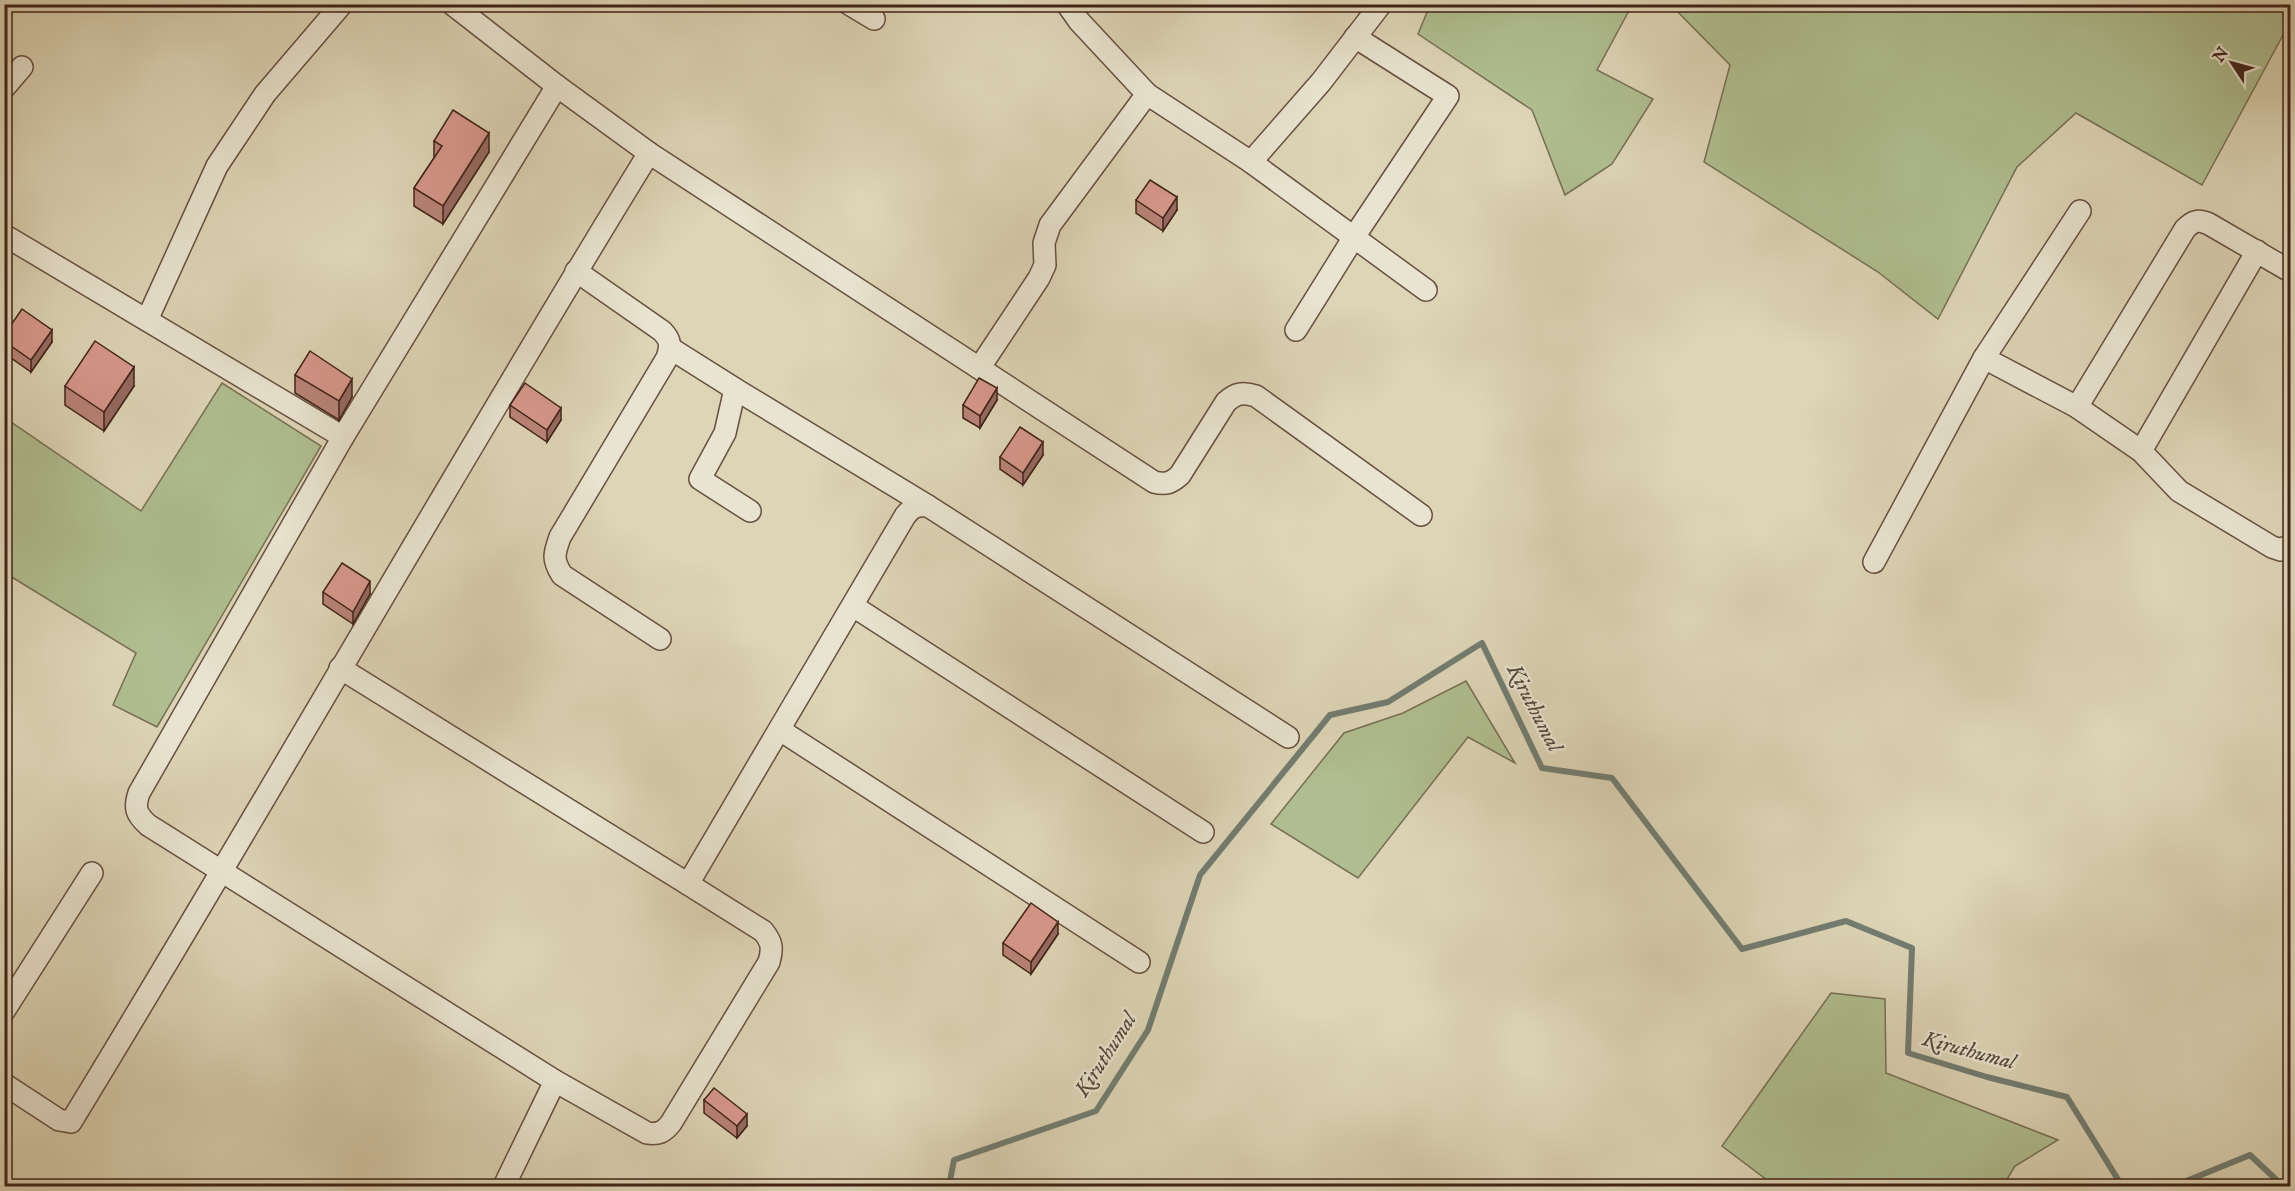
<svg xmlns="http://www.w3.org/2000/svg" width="2295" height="1191" viewBox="0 0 2295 1191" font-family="'IM FELL English',serif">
<rect width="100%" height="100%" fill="#ddd5b6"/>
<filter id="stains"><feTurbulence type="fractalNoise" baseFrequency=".00333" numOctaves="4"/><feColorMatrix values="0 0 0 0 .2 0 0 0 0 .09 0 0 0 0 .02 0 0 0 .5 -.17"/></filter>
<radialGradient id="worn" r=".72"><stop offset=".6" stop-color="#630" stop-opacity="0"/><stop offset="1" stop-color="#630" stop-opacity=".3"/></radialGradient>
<g fill="#afbe90" stroke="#787054" stroke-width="1.5">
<polygon points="2290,4 2290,22 2202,185 2076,113 2017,167 1938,319 1878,272 1704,162 1730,65 1671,5"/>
<polygon points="1430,5 1632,5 1597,70 1653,99 1612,164 1565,195 1532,110 1418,34"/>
<polygon points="222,383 321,446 157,727 113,705 136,653 5,573 5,418 141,511"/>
<polygon points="1466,681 1515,763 1468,737 1358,878 1271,824 1344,733 1403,713"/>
<polygon points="1831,993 1885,999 1886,1073 2058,1140 2015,1166 2003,1186 1775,1186 1722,1146"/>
</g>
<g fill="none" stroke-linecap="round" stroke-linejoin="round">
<g stroke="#727d71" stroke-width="6">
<polyline points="949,1186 954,1160 1096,1111 1148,1030 1200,875 1330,715 1388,702 1482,643 1542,768 1612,778 1742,949 1846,921 1912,948 1908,1053 1987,1077 2067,1097 2122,1186"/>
<polyline points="2174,1186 2250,1155 2283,1186"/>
</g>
<defs>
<g id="street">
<path d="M452 4 557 86 649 153 1154 482C1166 485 1171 483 1180 475L1226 402C1236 393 1243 392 1256 396L1421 515"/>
<polyline points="849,4 874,19"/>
<polyline points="1067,4 1079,21 1147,94 1251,162 1426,290"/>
<path d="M557 86 343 437 139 793C134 808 136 814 148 825L555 1081 647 1133C658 1135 664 1132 671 1123L769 962C773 948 772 942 763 931L688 884"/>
<polyline points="4,88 22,67"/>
<polyline points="1251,162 1321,82 1381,4"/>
<polyline points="4,235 343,437"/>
<path d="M576 271 662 331C671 340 671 346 667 358L560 537C554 554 552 559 562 575L660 639"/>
<polyline points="147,320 217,166 265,94 342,4"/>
<polyline points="1296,330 1354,237 1448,96 1355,37"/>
<polyline points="670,348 735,389 725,433 700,479 750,511"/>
<polyline points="1984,358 2077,407 2141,451 2179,491 2272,547 2281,550 2290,545"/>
<polyline points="980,367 1039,278 1045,265 1044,243 1050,225 1147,94"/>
<polyline points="735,389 928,506"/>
<path d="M2077 407 2185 229C2193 221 2198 219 2209 224L2290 271"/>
<polyline points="2141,451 2257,251"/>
<polyline points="1874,562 1984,358 2080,211"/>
<polyline points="853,606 1203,832"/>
<path d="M340 668 688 884 905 516C912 507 916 505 928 506L1288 737"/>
<polyline points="780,730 1139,962"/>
<polyline points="4,1011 92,873"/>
<path d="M4 1084 59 1120 71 1122C267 801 452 473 649 153"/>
<polyline points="504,1186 555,1081"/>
</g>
</defs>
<use href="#street" stroke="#675040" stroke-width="24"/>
<use href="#street" stroke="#e9e4d0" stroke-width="21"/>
</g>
<g fill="#b98378" stroke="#402318" stroke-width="1.5">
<polygon points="434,141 489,152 443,224 414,206 414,188 434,158"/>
<polygon points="1136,200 1177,210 1163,231 1136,213"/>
<polygon points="4,335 52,342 31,372 4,353"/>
<polygon points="295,375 352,397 339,420 295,393"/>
<polygon points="65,386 134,386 104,431 65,405"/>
<polygon points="997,400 980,428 963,418 963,405"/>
<polygon points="510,405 561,420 547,442 510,417"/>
<polygon points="1043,455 1023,485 1000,469 1000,457"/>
<polygon points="323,592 370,594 353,624 323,604"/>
<polygon points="1058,934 1031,974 1003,955 1003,943"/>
<polygon points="704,1100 747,1126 737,1138 704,1113"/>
</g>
<g fill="#966a62" stroke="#402318" stroke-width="1.5">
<polygon points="489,133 489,152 443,224 443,206"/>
<polygon points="1177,197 1177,210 1163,231 1163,218"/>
<polygon points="52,330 52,342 31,372 31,360"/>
<polygon points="134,367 134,386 104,431 104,412"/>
<polygon points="352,379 352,397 339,420 339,401"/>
<polygon points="997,388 997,400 980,428 980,416"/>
<polygon points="561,408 561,420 547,442 547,430"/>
<polygon points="1043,442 1043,455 1023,485 1023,473"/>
<polygon points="370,581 370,594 353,624 353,612"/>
<polygon points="1058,922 1058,934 1031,974 1031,962"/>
<polygon points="747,1114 747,1126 737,1138 737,1126"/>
</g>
<g fill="#d7988c" stroke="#402318" stroke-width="1.5">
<polygon points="453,110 489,133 443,206 414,188 442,146 434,141"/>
<polygon points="1150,180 1177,197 1163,218 1136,200"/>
<polygon points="22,309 52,330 31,360 4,341 4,335"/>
<polygon points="95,341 134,367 104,412 65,386"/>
<polygon points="310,351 352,379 339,401 295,375"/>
<polygon points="979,378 997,388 980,416 963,405"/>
<polygon points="525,383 561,408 547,430 510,405"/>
<polygon points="1020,427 1043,442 1023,473 1000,457"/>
<polygon points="342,563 370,581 353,612 323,592"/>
<polygon points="1031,903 1058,922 1031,962 1003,943"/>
<polygon points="714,1088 747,1114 737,1126 704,1100"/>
</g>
<g text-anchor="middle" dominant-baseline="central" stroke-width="4.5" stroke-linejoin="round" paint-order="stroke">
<g font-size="22" font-style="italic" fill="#55483d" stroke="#e9e4d0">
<text transform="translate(1534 708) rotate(63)">Kiruthumal</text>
<text transform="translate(1969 1051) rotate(15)">Kiruthumal</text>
<text transform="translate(1106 1055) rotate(-57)">Kiruthumal</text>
</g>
</g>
<rect width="2295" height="1191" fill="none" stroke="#ddd5b6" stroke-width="24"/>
<rect x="6" y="6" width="2283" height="1179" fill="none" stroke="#402318" stroke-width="3"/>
<rect x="12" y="12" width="2271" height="1167" fill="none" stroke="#402318" stroke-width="1.5"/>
<g transform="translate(2232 63) rotate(306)" stroke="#e9e4d0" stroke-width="4.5" paint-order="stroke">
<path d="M0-4.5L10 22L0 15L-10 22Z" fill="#402318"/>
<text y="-9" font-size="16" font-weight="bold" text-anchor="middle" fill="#402318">N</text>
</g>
<rect width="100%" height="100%" filter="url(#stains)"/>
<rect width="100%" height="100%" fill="url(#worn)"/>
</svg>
